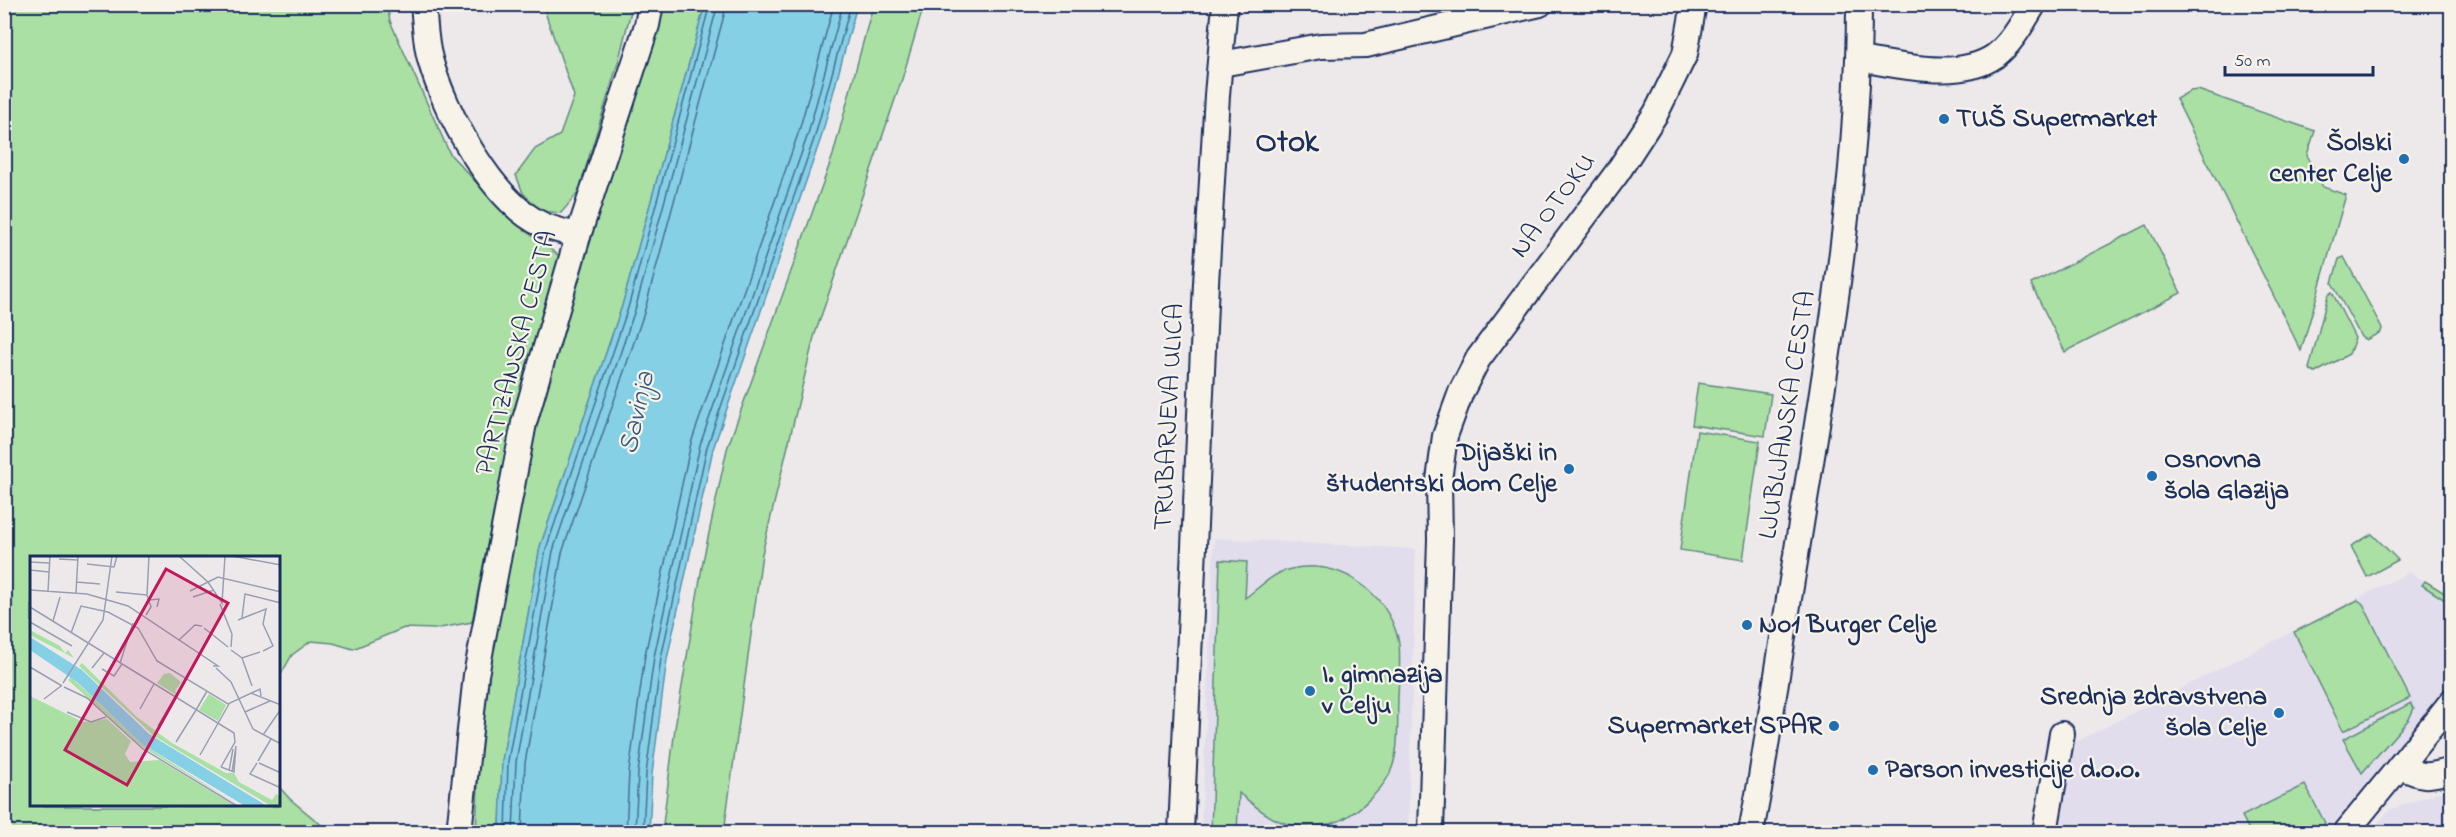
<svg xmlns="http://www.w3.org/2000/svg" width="2456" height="837" viewBox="0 0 2456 837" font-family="'Indie Flower',sans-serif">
<rect width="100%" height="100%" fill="#ede9ea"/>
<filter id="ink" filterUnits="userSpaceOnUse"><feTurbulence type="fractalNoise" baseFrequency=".0167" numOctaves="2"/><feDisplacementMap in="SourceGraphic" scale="12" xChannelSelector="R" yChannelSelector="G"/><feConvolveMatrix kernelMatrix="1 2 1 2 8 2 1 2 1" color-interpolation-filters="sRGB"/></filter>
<g filter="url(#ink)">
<g fill="#e1dded">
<polygon points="1214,538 1416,549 1408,832 1201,832"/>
<polygon points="2409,572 2451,597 2451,681 2331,832 2055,832 2070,745"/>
<polygon points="2451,788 2451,832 2370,832 2389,810"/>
</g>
<g fill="#aae0a3" stroke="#628880" stroke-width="1.5">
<polygon points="5,5 387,5 390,21 450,154 511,220 562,258 512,420 472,622 435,629 404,628 353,649 333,643 311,641 292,655 279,678 279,558 32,558 32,806 279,806 279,787 290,799 330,832 5,832"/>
<polygon points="548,5 623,5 631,11 618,63 578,193 561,213 540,211 523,193 516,175 535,149 560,135 574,96 545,12"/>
<polygon points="662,5 705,5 622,306 540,547 502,761 500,832 476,832 479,763 494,631 535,424"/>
<polygon points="873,5 924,5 903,76 814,337 762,554 724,832 662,832 675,728 703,561 727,449 833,155"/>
<polygon points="2198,90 2315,131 2307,155 2323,187 2346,195 2301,351 2176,99 2190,91"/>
<polygon points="2147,225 2181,293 2065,352 2031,284"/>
<polygon points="2344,257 2382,328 2381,332 2366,340 2361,337 2332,283 2339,259"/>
<polygon points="2332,292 2355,338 2349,354 2315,373 2309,369 2328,295"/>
<polygon points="1698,383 1771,394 1765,436 1692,425"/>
<polygon points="1697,431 1760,441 1743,560 1680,550"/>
<polygon points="2372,534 2398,560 2367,577 2351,546"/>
<path d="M1220 560 1247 562 1245 598C1259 588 1272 573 1291 569 1340 558 1385 591 1398 638 1402 654 1398 683 1398 701 1397 724 1400 751 1390 773 1382 791 1352 818 1333 823 1323 826 1302 827 1292 825 1271 821 1255 806 1239 793L1237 832H1211Z"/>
<polygon points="2425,581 2451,597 2451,604 2422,585"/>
<polygon points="2358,600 2363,604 2410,698 2343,731 2294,632"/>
<polygon points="2411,703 2414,708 2409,719 2362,773 2343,739"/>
<polygon points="2305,785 2325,823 2318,832 2250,832 2242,816"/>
</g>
<polygon fill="#86d0e6" stroke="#5b90b0" stroke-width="1.5" points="705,5 857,5 821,138 713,449 667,659 652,774 649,832 500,832 502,761 540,547 622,306"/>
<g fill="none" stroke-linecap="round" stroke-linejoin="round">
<g stroke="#466f94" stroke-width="1.5">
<polyline points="506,832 508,761 546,549 628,308 710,4"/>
<polyline points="513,832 516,762 553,551 635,310 718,4"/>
<polyline points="522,832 525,763 562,553 644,313 727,4"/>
<polyline points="626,832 629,772 645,655 691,443 799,131 834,4"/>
<polyline points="635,832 638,773 654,657 700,445 808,134 843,4"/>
<polyline points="643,832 646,774 661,658 707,447 815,136 851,4"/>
</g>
<defs>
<g id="minor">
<path d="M423 4C425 22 425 42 430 59 444 111 492 202 543 225 554 230 567 232 578 236"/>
<path d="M1859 59C1900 65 1959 81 1995 56 2012 43 2023 22 2034 4"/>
<polyline points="1221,64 1321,46 1366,45 1540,4"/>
<path d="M2452 701 2400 766C2423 778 2426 777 2452 770"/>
<polyline points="459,832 476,675 524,423 578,236 647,25 651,4"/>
<polyline points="1181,832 1206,283 1217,95 1225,4"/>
<polyline points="1431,832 1440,539 1439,480 1445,436 1461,392 1478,359 1617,173 1656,113 1685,54 1694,4"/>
<path d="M1751 832 1760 784C1777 675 1794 565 1812 456 1836 306 1859 157 1859 4"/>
<polyline points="2045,832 2062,734"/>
<polyline points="2346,832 2400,766"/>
</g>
</defs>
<use href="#minor" stroke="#1b2f5e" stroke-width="28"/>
<use href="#minor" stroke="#f7f3e8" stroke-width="24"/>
</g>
</g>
<g fill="#1f6fb2" stroke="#f7f3e8" stroke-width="2">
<circle cx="1944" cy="119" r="6"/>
<circle cx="2404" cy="159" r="6"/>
<circle cx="1569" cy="469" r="6"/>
<circle cx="2152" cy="476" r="6"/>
<circle cx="1747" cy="625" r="6"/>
<circle cx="1310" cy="691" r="6"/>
<circle cx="2279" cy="713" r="6"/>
<circle cx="1834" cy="726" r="6"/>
<circle cx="1873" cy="770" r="6"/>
</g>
<g text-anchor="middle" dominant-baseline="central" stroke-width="4.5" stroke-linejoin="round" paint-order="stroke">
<g font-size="27" font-weight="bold" fill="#1b2f5e" stroke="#f7f3e8" text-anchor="start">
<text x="1956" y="119">TUŠ Supermarket</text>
<text x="2392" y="143" text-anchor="end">Šolski<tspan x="2392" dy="31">center Celje</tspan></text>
<text x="1557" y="453" text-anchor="end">Dijaški in<tspan x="1557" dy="31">študentski dom Celje</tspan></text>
<text x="2164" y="460">Osnovna<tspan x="2164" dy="31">šola Glazija</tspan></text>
<text x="1759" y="625">No1 Burger Celje</text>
<text x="1322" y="675">I. gimnazija<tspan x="1322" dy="31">v Celju</tspan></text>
<text x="2267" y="697" text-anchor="end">Srednja zdravstvena<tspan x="2267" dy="31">šola Celje</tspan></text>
<text x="1822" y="726" text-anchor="end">Supermarket SPAR</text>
<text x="1885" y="770">Parson investicije d.o.o.</text>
</g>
<g font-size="27" fill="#1b2f5e" stroke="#f7f3e8">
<text transform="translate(1554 206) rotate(-53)">NA OTOKU</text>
<text transform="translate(517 353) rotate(-75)">PARTIZANSKA CESTA</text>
<text transform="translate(1788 415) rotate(-81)">LJUBLJANSKA CESTA</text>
<text transform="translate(1170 417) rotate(-87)">TRUBARJEVA ULICA</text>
</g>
<g font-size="28" font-style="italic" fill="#365780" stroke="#f7f3e8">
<text transform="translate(638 413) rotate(-77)">Savinja</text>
</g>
<g font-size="33" font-weight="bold" fill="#1b2f5e" stroke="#f7f3e8">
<text x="1287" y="143">Otok</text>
</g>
</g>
<g transform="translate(30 556)">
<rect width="250" height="250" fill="#ede9ea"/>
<path d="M0 74 30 90 35 97 38 94 44 102 0 79ZM52 107 107 161 142 187 196 217H204L209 226 242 244 246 238 250 240V250H241L124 180 49 110ZM140 117 151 126 145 135 148 140 127 127 134 118ZM41 121 112 188 208 249 111 190 38 124ZM179 138 196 149 188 165 169 154ZM0 140 53 166 77 163 101 185 95 198 100 206 129 204 205 250H0Z" fill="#aae0a3"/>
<path d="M0 81 52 114 119 178 237 250H215L112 188 47 126 0 94Z" fill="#86d0e6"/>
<path fill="none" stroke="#999fb2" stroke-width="1.5" d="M149 0 178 26 188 21 251 36M202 0 251 9M29 3 47 4M0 6 19 7M57 8 84 11 87 0M0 14 19 16M46 26 70 28M0 34 57 38 98 50 188 110H183M18 35 20 0M160 35 178 26 192 47 195 0M86 36 117 39M46 37 48 0M163 41 184 34M119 44 129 43 127 51M190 48 202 78 201 91M0 51 204 177 205 186 191 211M116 59 121 51 117 39 119 0M212 62 215 38 251 47M208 64 236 53 233 68 243 90 233 95M23 65 30 41M0 66 42 90M174 72 198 91M41 77 51 50 78 56 108 72 127 105 198 148 230 133 231 140M149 84 165 69 172 70M201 94 212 102 222 130M212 102 230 96M90 107 103 67M0 111 32 130M62 112 74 97M186 112 201 126 223 173 251 188M72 113 84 120 92 108M33 127 73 64 82 0M34 131 57 142 113 193 207 250M221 137 251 149M14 143 31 130M110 153 124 128M166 154 177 135M37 156 61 166 76 161M215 156 240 145M128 170 145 141M233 179 251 153M146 186 166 154M170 199 199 148M228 205 241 183M227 207 220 218 251 232M229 207 251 217M191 211 204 216 206 190M199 215 203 193M202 216 206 190"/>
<path fill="#c2185b" fill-opacity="0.15" stroke="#c2185b" stroke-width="3" d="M136 13 198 47 97 229 35 194Z"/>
<rect width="250" height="250" fill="none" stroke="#1b2f5e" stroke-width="3"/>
</g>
<rect width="2456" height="837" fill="none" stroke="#f7f3e8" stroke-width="24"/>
<rect x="12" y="12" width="2432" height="813" fill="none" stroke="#1b2f5e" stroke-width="2" filter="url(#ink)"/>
<path d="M2225 66v9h148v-9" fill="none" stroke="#1b2f5e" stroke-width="3"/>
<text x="2234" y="66" font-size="18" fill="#1b2f5e" stroke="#f7f3e8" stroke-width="4.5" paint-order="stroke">50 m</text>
</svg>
